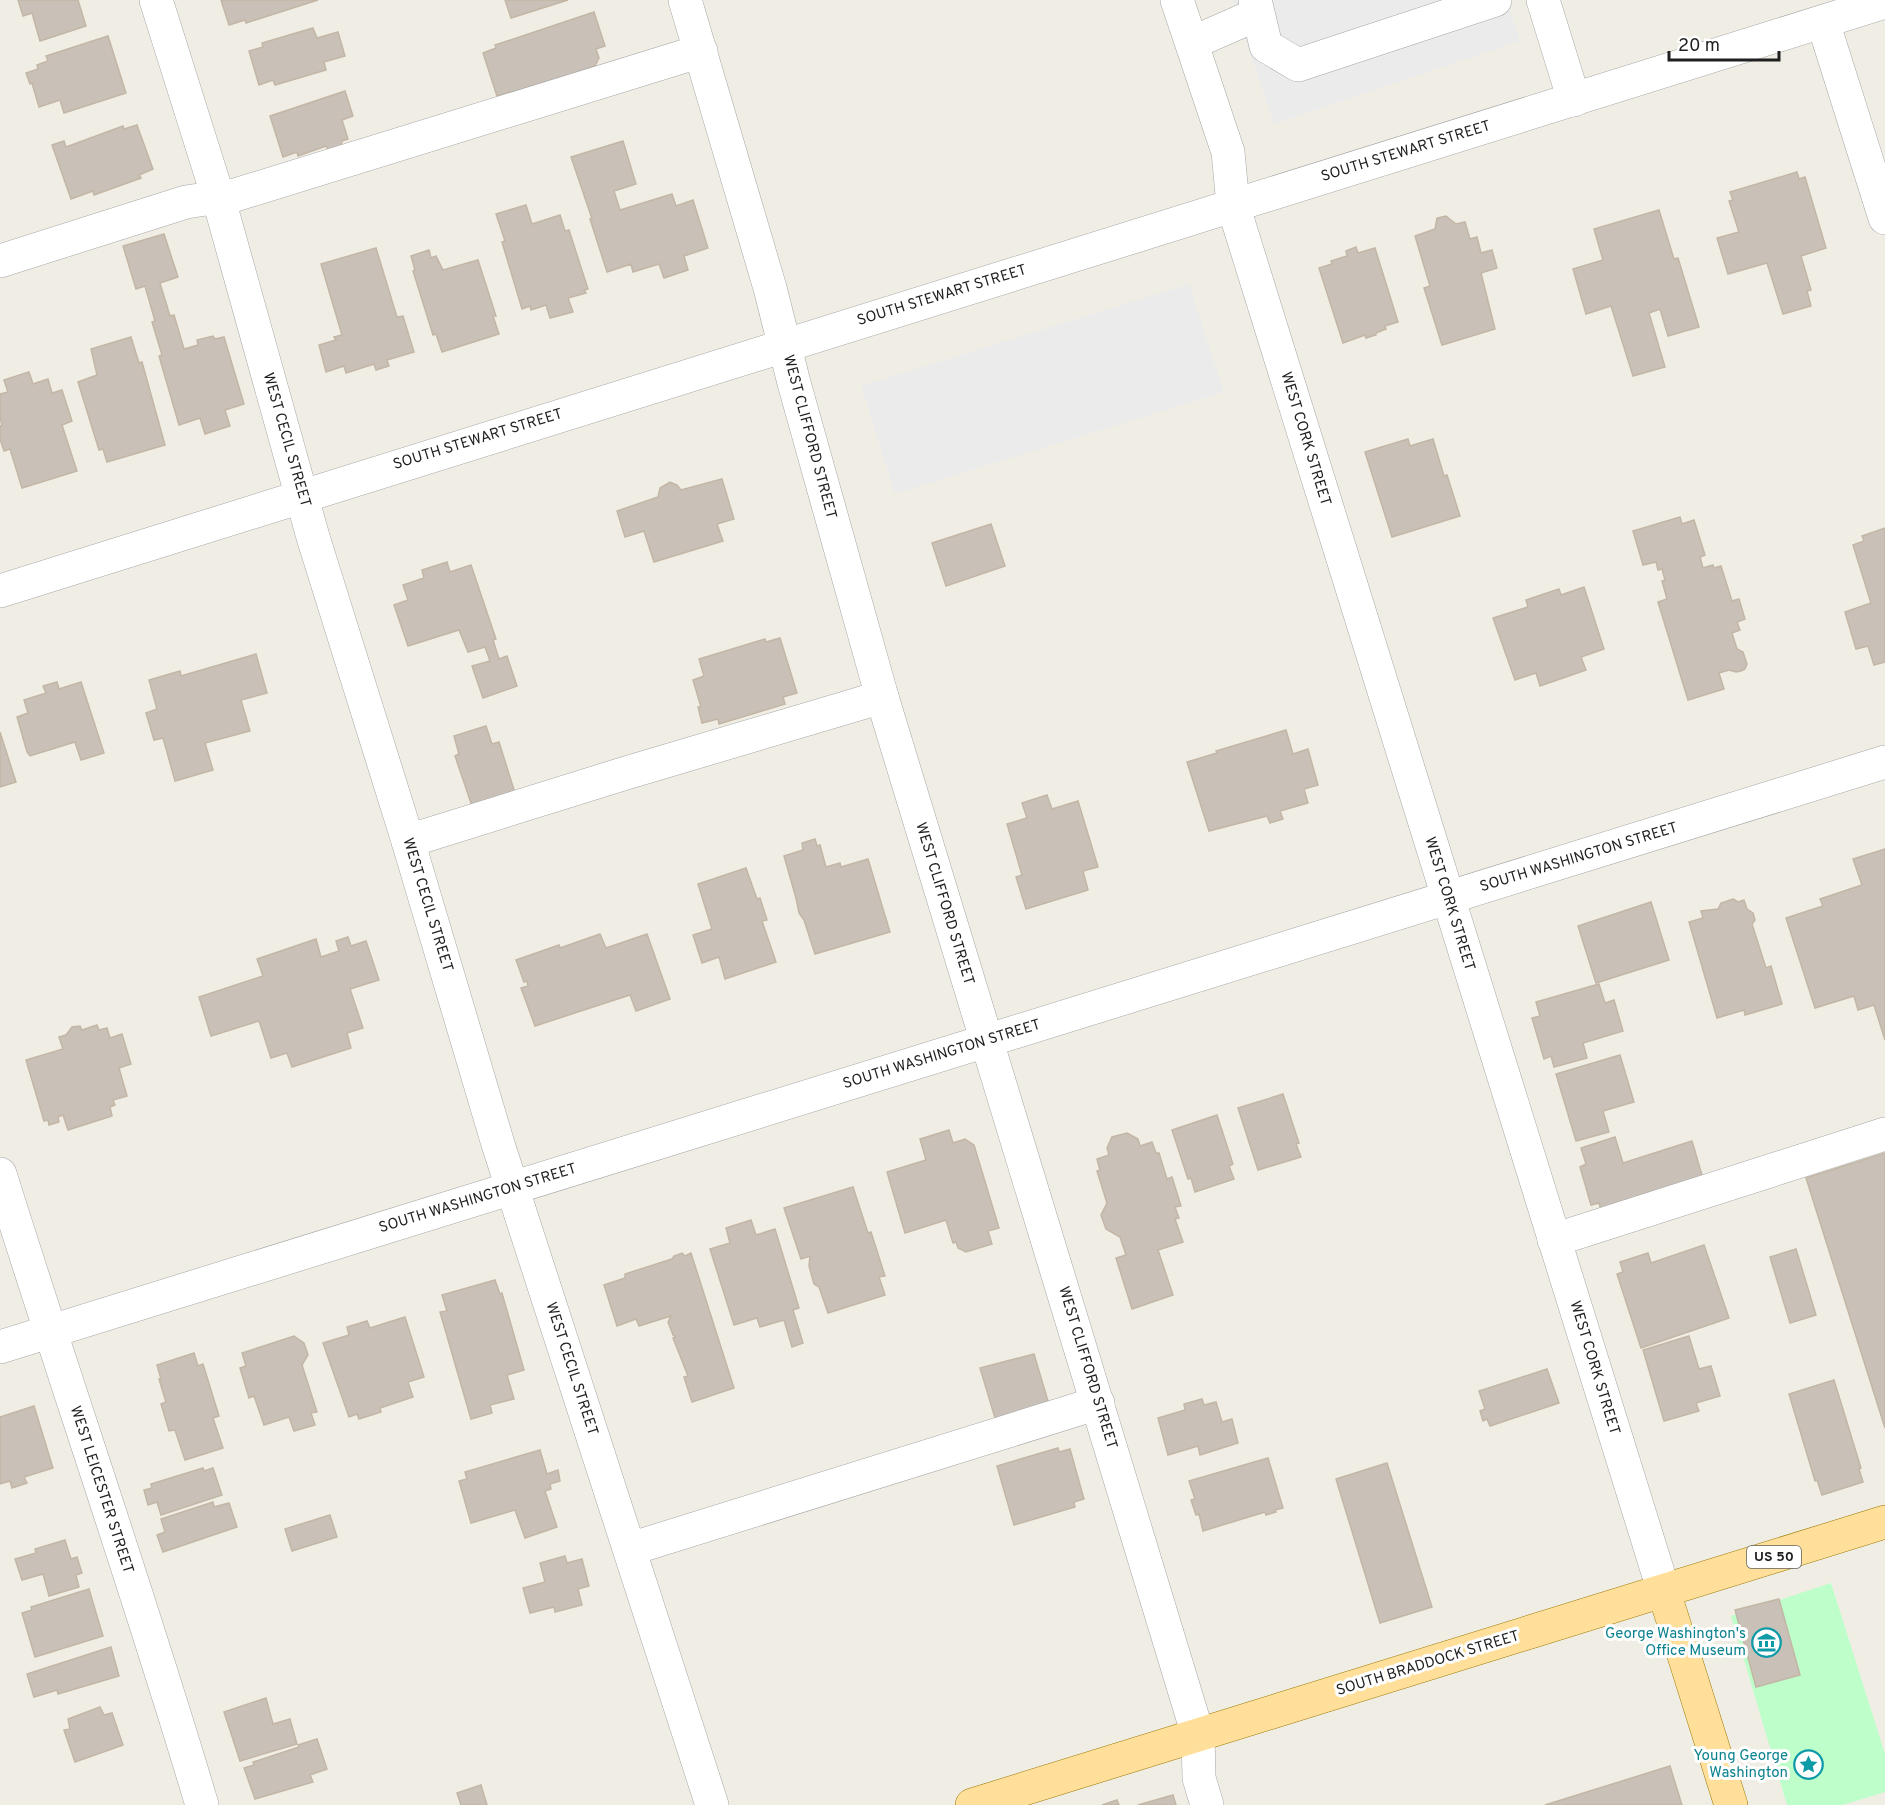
<svg xmlns="http://www.w3.org/2000/svg" width="1885" height="1805" viewBox="0 0 1885 1805" font-family="Overpass,sans-serif">
<rect width="100%" height="100%" fill="#f0eee4"/>
<polygon fill="#befeca" points="1831,1583 1885,1754 1885,1792 1843,1805 1787,1805 1731,1616"/>
<g fill="#ebebeb">
<polygon points="1232,0 1507,0 1520,41 1274,124"/>
<polygon points="1189,284 1224,392 895,494 861,386"/>
</g>
<g fill="#c9c1b7" stroke="#c3b6a5" stroke-width="1.5">
<polygon points="18,0 78,0 86,26 40,41 32,13 23,16"/>
<polygon points="221,0 318,0 246,23 245,20 229,25"/>
<polygon points="505,0 568,0 511,18"/>
<polygon points="594,12 605,46 596,49 599,58 595,66 511,96 510,92 497,96 483,53 496,48 495,45"/>
<polygon points="313,28 317,38 338,32 345,56 324,62 326,70 275,85 273,80 259,85 249,51 263,47 262,43"/>
<polygon points="108,36 126,93 64,113 60,100 39,107 32,83 30,84 26,73 38,69 37,65 48,61 46,56"/>
<polygon points="345,91 353,116 342,120 348,139 342,141 341,147 329,151 326,146 298,156 297,152 283,157 270,116"/>
<polygon points="137,125 153,169 139,175 141,178 94,195 93,191 71,199 52,145 64,141 66,147 123,126 124,129"/>
<polygon points="623,141 636,184 614,191 620,210 672,194 676,206 693,200 708,248 684,256 688,270 664,278 659,264 633,272 631,264 607,272 590,219 592,219 586,201 571,157"/>
<polygon points="1797,172 1799,179 1805,177 1826,248 1801,256 1811,290 1807,291 1811,306 1783,314 1767,263 1728,274 1717,238 1739,232 1729,201 1733,200 1730,192"/>
<polygon points="526,205 532,224 560,215 565,231 569,230 588,289 584,290 586,293 568,298 573,312 550,318 546,305 531,310 530,306 522,309 502,242 505,241 496,214"/>
<polygon points="1659,210 1674,259 1678,258 1699,327 1668,336 1660,309 1649,313 1665,367 1633,376 1611,306 1586,314 1573,269 1603,260 1594,229"/>
<polygon points="1446,216 1456,224 1465,222 1470,239 1477,237 1481,253 1492,250 1497,268 1481,273 1495,329 1442,345 1424,288 1430,286 1415,236 1435,229 1437,218"/>
<polygon points="164,234 178,277 160,283 170,316 174,315 184,349 198,345 197,340 213,336 215,339 224,337 244,404 225,410 230,426 205,434 200,418 179,425 159,356 162,355 152,322 155,321 145,286 136,289 123,246"/>
<polygon points="1356,247 1358,253 1375,248 1398,322 1385,326 1386,329 1376,333 1376,335 1366,338 1365,335 1343,343 1319,268 1332,264 1331,261 1347,256 1346,251"/>
<polygon points="376,248 397,317 403,316 414,352 387,360 389,366 376,370 374,364 346,373 344,366 326,372 319,345 336,340 334,337 342,335 321,264"/>
<polygon points="429,250 431,258 436,256 443,270 478,260 496,316 493,316 499,334 442,352 436,334 433,335 413,271 415,270 411,256"/>
<polygon points="131,337 139,363 142,362 165,445 107,462 103,449 99,450 78,382 97,375 91,349"/>
<polygon points="29,372 33,384 48,379 52,393 62,390 72,421 62,425 77,471 22,488 10,449 4,451 0,439 0,426 2,425 0,418 0,394 8,392 4,380"/>
<polygon points="1408,439 1410,446 1433,439 1444,476 1447,475 1460,516 1392,537 1365,452"/>
<polygon points="722,479 734,519 717,524 723,541 654,562 644,531 625,537 617,511 658,497 660,488 670,482 677,485 681,490"/>
<polygon points="1680,517 1682,524 1694,520 1705,555 1700,557 1703,568 1713,565 1714,568 1721,566 1732,601 1739,599 1745,619 1737,622 1740,630 1732,633 1737,649 1743,652 1747,664 1745,669 1741,671 1736,672 1729,670 1719,673 1724,689 1688,700 1658,602 1667,599 1662,581 1665,580 1662,569 1658,570 1656,562 1643,565 1633,531"/>
<polygon points="991,524 1005,566 946,586 932,543"/>
<polygon points="1885,528 1885,662 1874,665 1868,646 1856,649 1845,612 1871,603 1853,545 1864,541 1862,536"/>
<polygon points="447,562 450,572 471,565 496,639 493,640 499,659 507,656 517,686 483,698 472,666 490,661 485,647 468,652 459,630 408,646 394,605 408,600 403,585 424,578 422,570"/>
<polygon points="1584,587 1604,649 1581,657 1586,670 1540,686 1536,673 1515,680 1493,618 1528,607 1526,600 1559,589 1561,595"/>
<polygon points="780,638 797,693 783,697 785,704 719,724 718,719 702,723 698,707 701,707 693,680 704,676 699,659 765,639 766,642"/>
<polygon points="256,654 267,693 241,700 250,731 205,743 213,770 175,781 163,738 154,740 146,713 157,709 149,680 180,671 181,676"/>
<polygon points="57,682 59,689 81,682 104,753 81,760 75,742 30,756 27,752 17,717 28,713 24,700 46,693 43,686"/>
<polygon points="486,726 492,744 499,742 515,793 472,806 455,756 459,754 454,736"/>
<polygon points="1286,730 1293,754 1308,749 1318,785 1304,789 1308,803 1280,811 1283,819 1270,823 1267,816 1209,831 1187,762 1217,753 1216,751"/>
<polygon points="0,732 16,782 0,787"/>
<polygon points="1047,795 1052,809 1078,801 1098,867 1083,871 1088,890 1026,909 1016,877 1022,875 1007,824 1027,818 1022,803"/>
<polygon points="815,839 817,846 820,845 826,867 840,863 841,867 868,859 890,932 815,954 804,920 799,913 796,898 784,856 803,850 802,843"/>
<polygon points="1885,849 1885,1040 1874,1005 1858,1010 1854,996 1815,1008 1786,918 1823,906 1820,899 1862,885 1853,859"/>
<polygon points="746,868 757,899 760,898 767,920 762,921 776,962 725,979 719,957 702,963 693,935 712,929 698,884"/>
<polygon points="1733,899 1738,902 1744,900 1747,909 1753,913 1755,920 1752,924 1766,968 1771,966 1782,1004 1745,1015 1744,1010 1717,1018 1689,922 1703,918 1701,911 1718,909 1721,903"/>
<polygon points="1651,902 1669,960 1596,983 1578,926"/>
<polygon points="600,934 606,948 647,934 670,999 636,1011 630,995 535,1026 521,988 528,986 527,981 524,982 516,960 559,945 560,948"/>
<polygon points="348,937 351,946 366,941 379,980 350,989 363,1028 347,1033 351,1048 292,1067 287,1053 271,1058 259,1021 211,1036 199,997 263,976 257,959 316,939 321,957 339,951 336,941"/>
<polygon points="1599,984 1605,1003 1614,1000 1623,1031 1583,1043 1587,1058 1554,1067 1551,1056 1544,1059 1532,1018 1540,1016 1536,1002"/>
<polygon points="97,1025 99,1030 107,1028 110,1038 122,1034 131,1064 119,1068 127,1096 113,1100 115,1105 110,1107 112,1116 68,1130 63,1115 58,1117 59,1122 49,1125 48,1120 44,1121 26,1060 63,1049 59,1037 66,1035 72,1027 80,1026 82,1030"/>
<polygon points="1620,1055 1634,1102 1603,1111 1609,1132 1576,1141 1556,1074"/>
<polygon points="1283,1094 1299,1143 1296,1144 1301,1157 1258,1170 1238,1108"/>
<polygon points="1217,1115 1233,1164 1229,1166 1234,1179 1195,1192 1191,1178 1188,1179 1172,1130"/>
<polygon points="949,1130 953,1143 965,1139 974,1145 999,1228 988,1231 992,1244 966,1252 958,1248 956,1242 953,1243 946,1220 905,1233 887,1172 926,1160 920,1139"/>
<polygon points="1127,1133 1138,1139 1140,1146 1152,1142 1156,1153 1159,1153 1167,1179 1172,1177 1181,1206 1175,1207 1179,1218 1175,1219 1183,1242 1158,1250 1173,1295 1132,1309 1116,1258 1126,1255 1120,1237 1106,1229 1101,1215 1107,1203 1097,1171 1100,1170 1097,1159 1109,1155 1107,1148 1112,1137"/>
<polygon points="1615,1137 1623,1163 1692,1141 1704,1182 1602,1214 1599,1203 1591,1205 1580,1167 1586,1164 1581,1148"/>
<polygon points="1885,1153 1885,1428 1806,1178"/>
<polygon points="853,1187 868,1233 871,1232 885,1276 879,1277 885,1295 828,1313 819,1287 814,1284 809,1266 810,1256 801,1259 784,1208"/>
<polygon points="751,1220 756,1235 775,1229 799,1308 793,1310 803,1343 792,1347 784,1320 760,1327 757,1318 734,1325 710,1249 730,1243 726,1228"/>
<polygon points="1704,1245 1729,1318 1641,1348 1617,1274 1623,1272 1620,1262 1648,1253 1651,1263"/>
<polygon points="1796,1249 1816,1315 1790,1323 1770,1257"/>
<polygon points="682,1253 685,1256 691,1253 734,1388 692,1402 684,1377 688,1376 673,1338 676,1337 673,1335 668,1322 671,1316 639,1326 636,1319 617,1326 604,1285 625,1278 625,1274 672,1259 674,1256"/>
<polygon points="495,1280 500,1294 502,1293 524,1370 507,1375 514,1399 490,1405 492,1413 471,1419 440,1312 447,1311 442,1295"/>
<polygon points="405,1317 424,1377 408,1382 413,1397 380,1408 381,1412 359,1419 357,1414 349,1417 323,1343 349,1335 347,1327 367,1321 370,1328"/>
<polygon points="294,1336 304,1343 308,1355 302,1365 317,1412 311,1413 315,1425 294,1431 289,1417 264,1425 254,1396 249,1398 240,1368 246,1366 242,1353"/>
<polygon points="1689,1336 1699,1369 1711,1366 1720,1396 1696,1403 1699,1411 1664,1421 1643,1350"/>
<polygon points="194,1353 198,1366 203,1364 219,1416 213,1418 223,1448 185,1460 175,1430 169,1431 161,1404 166,1402 159,1379 161,1379 157,1365"/>
<polygon points="1034,1354 1050,1408 995,1418 980,1368"/>
<polygon points="1547,1369 1559,1403 1490,1426 1487,1419 1483,1421 1480,1411 1485,1409 1479,1391"/>
<polygon points="1834,1380 1861,1468 1859,1469 1863,1482 1822,1495 1817,1480 1815,1481 1789,1394"/>
<polygon points="1202,1399 1204,1405 1216,1402 1222,1422 1232,1419 1238,1443 1200,1455 1198,1446 1168,1455 1158,1418 1185,1410 1184,1404"/>
<polygon points="34,1406 53,1468 24,1477 27,1483 12,1488 10,1481 0,1484 0,1417"/>
<polygon points="1058,1448 1059,1452 1070,1449 1084,1499 1074,1502 1075,1507 1014,1525 997,1466"/>
<polygon points="540,1450 547,1474 558,1470 560,1481 550,1484 551,1489 545,1491 557,1527 525,1538 515,1510 471,1523 459,1481 467,1479 465,1472"/>
<polygon points="1268,1458 1283,1508 1275,1510 1276,1512 1266,1515 1265,1512 1203,1531 1199,1514 1196,1515 1191,1500 1195,1499 1189,1481"/>
<polygon points="1387,1463 1432,1607 1380,1623 1336,1479"/>
<polygon points="203,1468 204,1471 213,1468 222,1495 161,1515 157,1502 148,1505 144,1490 152,1488 151,1484"/>
<polygon points="213,1502 214,1507 229,1503 237,1527 163,1552 157,1535 165,1532 161,1519"/>
<polygon points="330,1515 337,1537 292,1551 285,1529"/>
<polygon points="65,1540 71,1559 77,1557 82,1573 76,1575 79,1587 49,1596 43,1574 22,1580 15,1559 36,1553 35,1549"/>
<polygon points="565,1556 567,1563 582,1559 589,1586 578,1589 582,1605 555,1612 554,1607 530,1613 523,1588 545,1582 540,1563"/>
<polygon points="89,1589 103,1636 35,1657 22,1613 32,1610 31,1607"/>
<polygon points="1779,1599 1800,1675 1756,1687 1735,1610"/>
<polygon points="111,1647 119,1676 58,1694 57,1690 34,1697 27,1674"/>
<polygon points="266,1698 273,1724 290,1719 297,1744 240,1761 224,1712"/>
<polygon points="100,1707 104,1715 112,1713 123,1745 75,1762 64,1730 70,1729 68,1719"/>
<polygon points="317,1739 327,1769 310,1775 313,1782 255,1799 244,1768 254,1765 253,1762 299,1747 298,1745"/>
<polygon points="1670,1766 1682,1805 1545,1805"/>
<polygon points="481,1785 487,1805 461,1805 457,1793"/>
<polygon points="1173,1795 1176,1805 1138,1805"/>
<polygon points="1117,1800 1119,1805 1102,1805"/>
</g>
<g fill="none" stroke-linecap="round" stroke-linejoin="round">
<defs>
<g id="minor">
<polyline points="156,0 219,200 313,537 408,841 498,1144 712,1805"/>
<polyline points="685,0 770,288 794,383 882,697 1198,1735 1199,1778 1207,1805"/>
<polyline points="1177,0 1228,152 1233,205 1664,1592"/>
<polyline points="1255,0 1266,46 1298,65 1495,0"/>
<polyline points="1543,0 1574,100"/>
<polyline points="1823,22 1885,218"/>
<polyline points="1192,43 1258,14"/>
<polyline points="0,261 186,202 206,199 219,200 701,51"/>
<polyline points="0,591 1885,2"/>
<polyline points="408,841 626,773 882,697"/>
<path d="M0 1174C66 1385 139 1593 202 1805"/>
<polyline points="1554,1240 1885,1134"/>
<polyline points="0,1347 1885,762"/>
<polyline points="630,1549 1098,1403"/>
</g>
<g id="major">
<polyline points="1664,1592 1731,1805"/>
<polyline points="972,1805 1885,1522"/>
</g>
</defs>
<use href="#minor" stroke="#a6a6a6" stroke-width="34"/>
<use href="#major" stroke="#970" stroke-width="34"/>
<use href="#minor" stroke="#fff" stroke-width="33"/>
<use href="#major" stroke="#ffdf9a" stroke-width="33"/>
</g>
<defs>
<symbol id="museum-ring" viewBox="-11 -11 22 22"><circle r="9.5" fill="#fff" stroke="#0f9aa8" stroke-width="1.5"/><path d="M0-6L6-3V-2H-6V-3ZM-5-1h2V3h-2ZM-1-1h2V3h-2ZM3-1h2V3H3ZM-6 4H6V6H-6Z" fill="#0f9aa8"/></symbol>
<symbol id="sight-ring" viewBox="-11 -11 22 22"><circle r="9.5" fill="#fff" stroke="#0f9aa8" stroke-width="1.5"/><path d="M0-6L1.8-2.2L6-1.7L2.9 1.2L3.7 5.4L0 3.3L-3.7 5.4L-2.9 1.2L-6-1.7L-1.8-2.2Z" fill="#0f9aa8"/></symbol>
</defs>
<g fill-rule="evenodd">
<use href="#museum-ring" x="1750" y="1626" width="33" height="33"/>
<use href="#sight-ring" x="1792" y="1748" width="33" height="33"/>
</g>
<g text-anchor="middle" dominant-baseline="central" stroke-width="6" stroke-linejoin="round" paint-order="stroke">
<rect fill="#fff" stroke="#626262" stroke-width="1.5" x="1747" y="1546" width="54" height="22" rx="4.5"/>
<g font-size="14" font-weight="bold" fill="#1f1f1f">
<text x="1774" y="1557">US 50</text>
</g>
<g font-size="15" fill="#1f1f1f" stroke="#fff">
<text transform="translate(1406 152) rotate(-17)">SOUTH STEWART STREET</text>
<text transform="translate(942 296) rotate(-17)">SOUTH STEWART STREET</text>
<text transform="translate(809 437) rotate(75)">WEST CLIFFORD STREET</text>
<text transform="translate(1305 439) rotate(73)">WEST CORK STREET</text>
<text transform="translate(286 440) rotate(74)">WEST CECIL STREET</text>
<text transform="translate(478 440) rotate(-17)">SOUTH STEWART STREET</text>
<text transform="translate(1579 858) rotate(-17)">SOUTH WASHINGTON STREET</text>
<text transform="translate(944 904) rotate(73)">WEST CLIFFORD STREET</text>
<text transform="translate(1449 904) rotate(73)">WEST CORK STREET</text>
<text transform="translate(427 905) rotate(73)">WEST CECIL STREET</text>
<text transform="translate(942 1055) rotate(-17)">SOUTH WASHINGTON STREET</text>
<text transform="translate(478 1199) rotate(-17)">SOUTH WASHINGTON STREET</text>
<text transform="translate(1087 1368) rotate(73)">WEST CLIFFORD STREET</text>
<text transform="translate(1594 1368) rotate(73)">WEST CORK STREET</text>
<text transform="translate(571 1369) rotate(72)">WEST CECIL STREET</text>
<text transform="translate(101 1490) rotate(72)">WEST LEICESTER STREET</text>
<text transform="translate(1428 1664) rotate(-17)">SOUTH BRADDOCK STREET</text>
</g>
<g font-size="15" fill="#0d838f" stroke="#fff" text-anchor="end">
<text x="1746" y="1634">George Washington's<tspan x="1746" dy="17">Office Museum</tspan></text>
<text x="1788" y="1756">Young George<tspan x="1788" dy="17">Washington</tspan></text>
</g>
</g>
<path d="M1669 51v9h110v-9" fill="none" stroke="#1f1f1f" stroke-width="3"/>
<text x="1678" y="51" font-size="18" fill="#1f1f1f" stroke="#ffffff" stroke-width="4.5" paint-order="stroke">20 m</text>
</svg>
